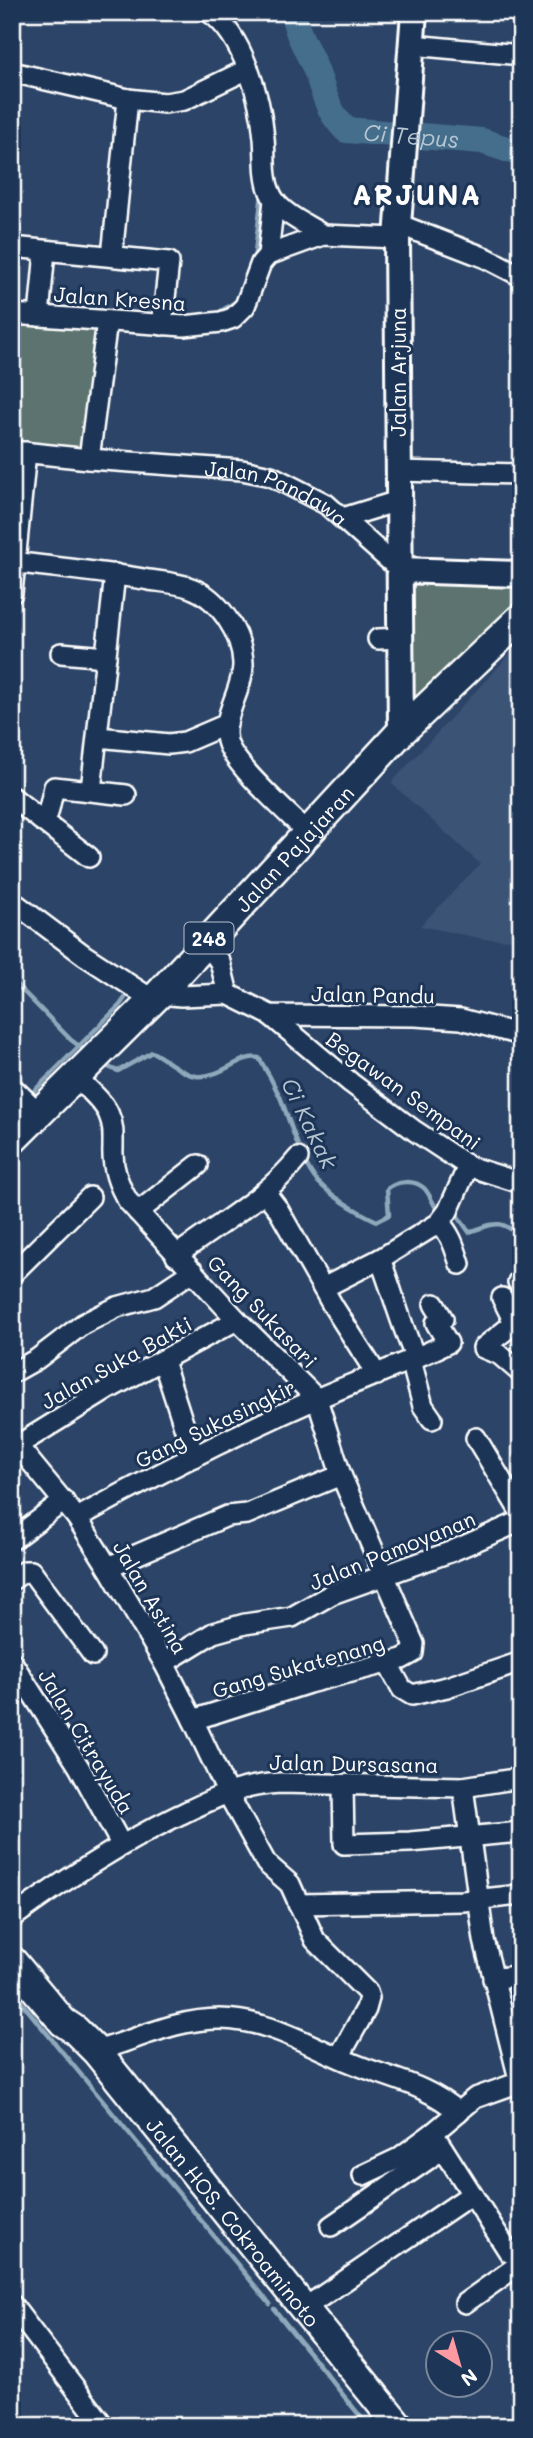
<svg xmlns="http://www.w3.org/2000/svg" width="533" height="2438" viewBox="0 0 533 2438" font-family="Mali,sans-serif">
<rect width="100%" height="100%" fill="#2c4467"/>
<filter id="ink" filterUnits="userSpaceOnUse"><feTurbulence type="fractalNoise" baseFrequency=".0143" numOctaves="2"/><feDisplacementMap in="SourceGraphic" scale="14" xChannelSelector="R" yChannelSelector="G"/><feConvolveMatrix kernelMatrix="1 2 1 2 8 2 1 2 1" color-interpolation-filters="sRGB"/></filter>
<g filter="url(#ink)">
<polygon fill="#3b5275" points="521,642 521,940 483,939 420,926 480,864 391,783"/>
<g fill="#5b736f" stroke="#adb9b7" stroke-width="2">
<polygon points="12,320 101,326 85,451 12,443"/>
<polygon points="408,576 521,577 521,604 478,642 414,708"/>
</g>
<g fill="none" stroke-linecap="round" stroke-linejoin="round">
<g stroke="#8fa8bb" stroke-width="4.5">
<polyline points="254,261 262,193"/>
<polyline points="215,315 237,301"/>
<polyline points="12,980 71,1040 82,1048"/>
<path d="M108 1067 118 1071 152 1052C166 1059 182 1074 196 1076 220 1079 240 1054 259 1058 267 1071 274 1084 280 1097 290 1120 301 1164 318 1182 335 1199 356 1211 377 1221L389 1215 387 1189C397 1181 413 1179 424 1188 429 1193 433 1203 436 1208L442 1210"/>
<polyline points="30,1095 120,1005 127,995 125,989"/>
<polyline points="12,1112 16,1108"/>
<path d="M454 1214 457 1215 469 1232C494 1224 500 1217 521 1238"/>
<polyline points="12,1991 270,2304"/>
<polyline points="274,2309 368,2426"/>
</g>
<path stroke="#456e8d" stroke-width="26" id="s1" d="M293 12C296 33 307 49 315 68 325 93 326 110 346 130L482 141 521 154"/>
<defs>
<g id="minor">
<path d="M209 12C243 34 261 100 264 138 266 158 262 183 275 201 286 216 308 225 323 235"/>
<polyline points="412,45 521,55"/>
<polyline points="12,72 128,99 165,103 184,100 248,69"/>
<polyline points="398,224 486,258 521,276"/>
<polyline points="12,247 169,262 162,325"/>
<polyline points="268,255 274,200"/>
<polyline points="112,256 128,99"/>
<polyline points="12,314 184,326 221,322 233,318 245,306 261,263 268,255 323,235 397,238"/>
<polyline points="39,316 45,251"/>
<path id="s2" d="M12 451 89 459 242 470 271 476 326 504 400 570"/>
<polyline points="89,459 107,321"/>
<polyline points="397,471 521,474"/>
<polyline points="343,518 398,501"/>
<path d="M12 562C58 568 104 572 149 580 163 582 179 583 191 588 219 598 242 634 243 663 244 688 221 717 227 741 232 764 289 814 307 832"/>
<polyline points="12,593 26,452"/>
<polyline points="378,639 401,638"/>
<polyline points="61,653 106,657"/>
<polyline points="98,737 169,744 185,742 227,724"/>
<polyline points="91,790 115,574"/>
<polyline points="12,797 41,820 48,813 54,787 126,795"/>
<polyline points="41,820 89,857"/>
<polyline points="12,901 84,955 153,1000"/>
<polyline points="206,942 220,962 228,994"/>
<polyline points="159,994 181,996 228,994 270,1015 415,1016 461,1019 521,1035"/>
<polyline points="270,1015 351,1083 415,1131 468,1166 521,1183"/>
<path d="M77 1077C86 1088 104 1101 109 1115 114 1126 113 1136 113 1148 112 1167 118 1185 128 1201L237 1320 317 1399 341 1475 414 1644 413 1653 402 1659 309 1683 193 1720"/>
<polyline points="12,1087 40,1114"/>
<polyline points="265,1192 278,1209 333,1306 377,1375"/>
<polyline points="138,1212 198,1165"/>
<path d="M439 1223C451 1233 455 1249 460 1264"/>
<path d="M176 1256C218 1224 265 1199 298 1158"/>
<path d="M380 1259C393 1292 401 1326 416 1358"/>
<polyline points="12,1274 90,1197"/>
<polyline points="518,1282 521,1281"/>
<polyline points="323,1288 380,1259 439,1223 448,1211 468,1166"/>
<polyline points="502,1298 514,1322"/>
<polyline points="521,1318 483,1348 500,1355 521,1373"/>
<polyline points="411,1360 423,1406 432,1419"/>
<polyline points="163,1361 194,1457"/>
<polyline points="12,1373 37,1359 83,1324 117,1307 154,1297 193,1271"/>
<polyline points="476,1438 521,1513"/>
<polyline points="12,1439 77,1518 108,1567 164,1663 193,1720 227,1792 266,1863 290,1884 315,1940 367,1992 369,1998 366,2009 339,2057"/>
<polyline points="18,1445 107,1390 237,1320"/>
<path d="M77 1518C155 1475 234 1435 316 1399 360 1380 405 1364 448 1343L436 1323 443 1319 434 1304"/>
<polyline points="12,1540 64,1501"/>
<polyline points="108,1567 227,1516 247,1514 341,1475"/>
<polyline points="12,1580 25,1571 31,1571 93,1655"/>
<polyline points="12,1662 79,1767 121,1844"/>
<polyline points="164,1663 213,1633 245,1624 292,1617 332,1594 450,1552 521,1521"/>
<polyline points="388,1664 402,1689 412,1695 447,1687 521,1662"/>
<polyline points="343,1785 344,1844 410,1842 521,1832"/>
<polyline points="463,1787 484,1940 521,2087"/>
<polyline points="298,1904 463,1901 521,1895"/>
<path d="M12 1918C64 1880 116 1846 173 1818 213 1799 235 1786 280 1783L463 1787 521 1778"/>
<polyline points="493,1979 521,1975"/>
<path d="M96 2051C138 2039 176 2019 220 2019 267 2019 310 2046 352 2063 390 2079 426 2084 458 2112L475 2098 520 2082"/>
<polyline points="458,2112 433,2133 509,2252 518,2256"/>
<polyline points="363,2175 399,2158 433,2133"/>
<polyline points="331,2226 443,2149"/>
<polyline points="465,2303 517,2266"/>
<polyline points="12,2305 104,2426"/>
<polyline points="303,2309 472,2194"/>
</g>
<g id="major">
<polyline points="400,570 521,574"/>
<polyline points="401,732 397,238 414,12"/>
</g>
<g id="highway">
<path id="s3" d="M12 1140 159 994 401 732 521 618"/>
<path id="s4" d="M12 1961 63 2022 75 2030 96 2051 399 2426"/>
</g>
</defs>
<use href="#minor" stroke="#fff" stroke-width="24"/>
<use href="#major" stroke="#fff" stroke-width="30"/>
<use href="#highway" stroke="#fff" stroke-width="33"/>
<use href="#minor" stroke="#1d3557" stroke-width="19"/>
<use href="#major" stroke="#1d3557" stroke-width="24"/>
<use href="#highway" stroke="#1d3557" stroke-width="28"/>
</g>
</g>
<g text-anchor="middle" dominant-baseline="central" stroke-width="6" stroke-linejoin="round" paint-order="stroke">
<rect fill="#1d3557" stroke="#bbc2cd" stroke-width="2" x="184.5" y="922.5" width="49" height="31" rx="5"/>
<g font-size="19" font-weight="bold" fill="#fff">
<text x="209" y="938">248</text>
</g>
<g font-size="21" fill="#fff" stroke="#1d3557">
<text transform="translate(120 298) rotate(4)">Jalan Kresna</text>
<text transform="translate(397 372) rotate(-90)">Jalan Arjuna</text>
<text stroke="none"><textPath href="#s2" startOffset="271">Jalan Pandawa</textPath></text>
<text stroke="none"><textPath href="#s3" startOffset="406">Jalan Pajajaran</textPath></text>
<text transform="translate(373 994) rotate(1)">Jalan Pandu</text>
<text transform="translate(404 1090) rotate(36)">Begawan Sempani</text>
<text transform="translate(263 1311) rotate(46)">Gang Sukasari</text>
<text transform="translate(116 1362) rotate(-29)">Jalan Suka Bakti</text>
<text transform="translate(215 1423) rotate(-26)">Gang Sukasingkir</text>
<text transform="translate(392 1550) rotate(-22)">Jalan Pamoyanan</text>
<text transform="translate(151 1597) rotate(60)">Jalan Astina</text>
<text transform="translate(298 1666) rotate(-16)">Gang Sukatenang</text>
<text transform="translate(87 1741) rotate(59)">Jalan Citrayuda</text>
<text transform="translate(354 1763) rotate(1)">Jalan Dursasana</text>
<text stroke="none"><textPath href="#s4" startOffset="343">Jalan HOS. Cokroaminoto</textPath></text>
</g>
<g font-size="23" font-style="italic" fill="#b5c5d1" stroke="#1d3557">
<text stroke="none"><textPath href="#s1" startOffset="196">Ci Tepus</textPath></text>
<text transform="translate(310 1123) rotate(64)">Ci Kakak</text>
</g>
<g font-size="28" font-weight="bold" letter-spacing="2" fill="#fff" stroke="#1d3557">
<text x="417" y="194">ARJUNA</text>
</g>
</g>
<rect width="533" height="2438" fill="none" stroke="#1d3557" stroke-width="42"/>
<rect x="21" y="21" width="491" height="2396" fill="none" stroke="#fff" stroke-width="2.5" filter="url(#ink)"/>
<g transform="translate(459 2364) rotate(143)"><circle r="33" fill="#1d3557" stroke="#77869a" stroke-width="2"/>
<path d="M0-5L12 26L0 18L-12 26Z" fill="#ff9aa2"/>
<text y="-10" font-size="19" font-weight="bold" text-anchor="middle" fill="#ffffff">N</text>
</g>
</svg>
